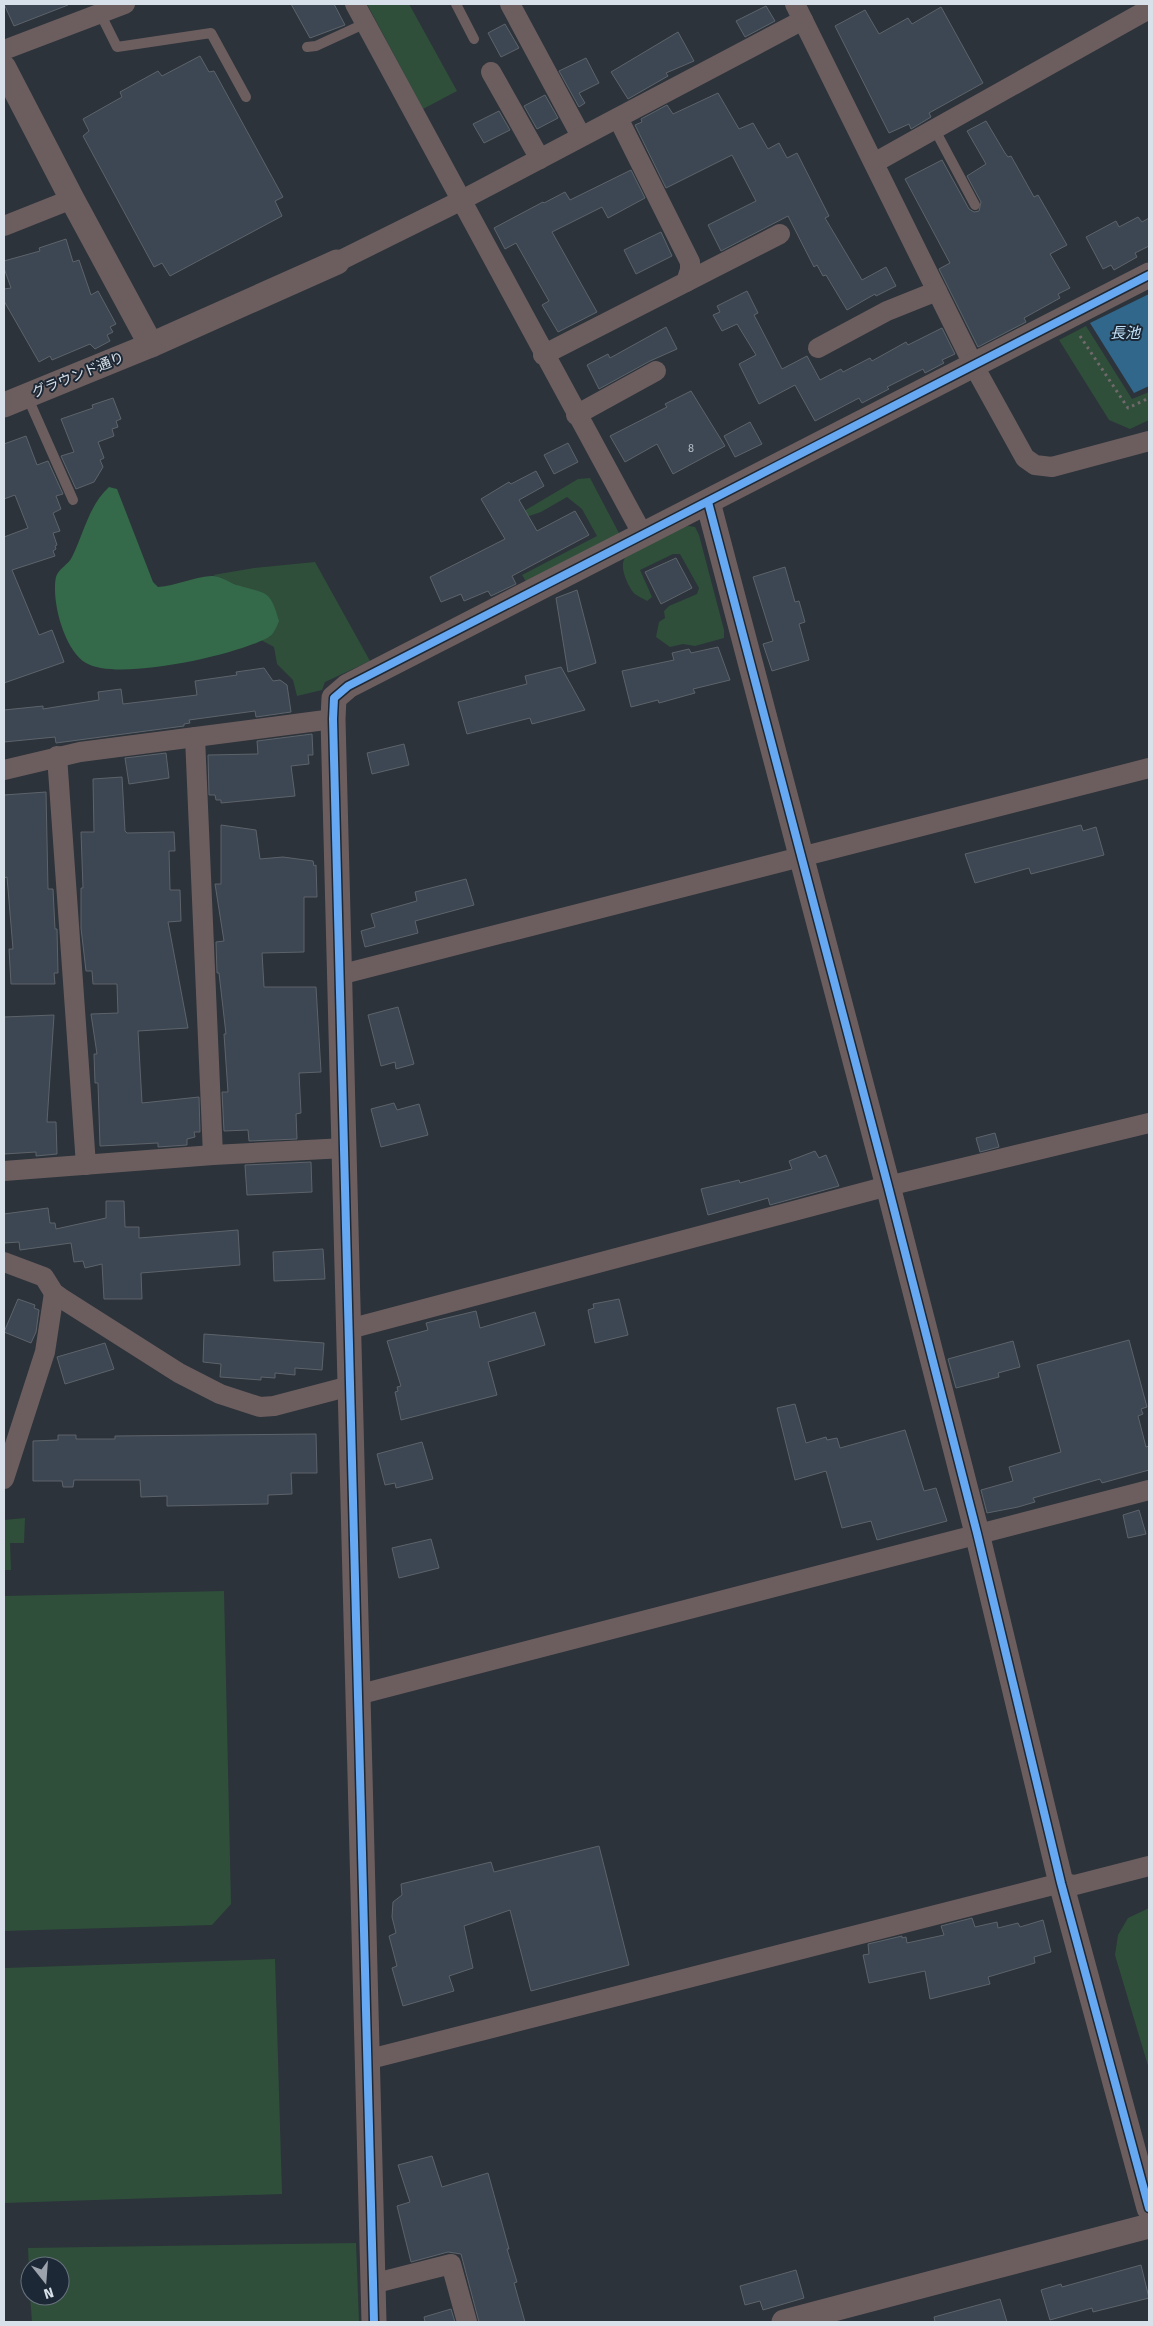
<svg xmlns="http://www.w3.org/2000/svg" width="1153" height="2326" viewBox="0 0 1153 2326" font-family="'Fira Sans','Noto Sans JP',sans-serif">
<rect width="100%" height="100%" fill="#2c333a"/>
<g fill="#2f4f3b">
<polygon points="367,4 409,4 457,91 423,109"/>
<polygon points="1086,326 1132,399 1149,392 1149,420 1130,429 1109,420 1059,340"/>
<polygon points="590,478 620,535 527,583 522,575 597,536 582,509 567,497 541,512 526,517 524,511 578,479"/>
<path d="M689 526 695 527 699 535 724 630V638L695 646 683 644 670 647 656 637 659 622 665 618 664 611 669 606 697 594 699 588 680 554H673L640 570 652 597 647 601C643 598 636 596 633 592 627 584 619 566 625 558L682 527Z"/>
<polygon points="315,562 370,661 325,682 322,690 297,696 293,680 277,664 274,647 261,640 271,636 237,585 213,575 254,568"/>
<polygon points="25,1518 24,1543 10,1543 11,1570 4,1570 4,1520"/>
<polygon points="224,1591 231,1904 212,1925 4,1931 4,1596"/>
<polygon points="1149,1908 1149,2069 1115,1955 1118,1935 1128,1918"/>
<polygon points="275,1959 282,2194 4,2203 4,1968"/>
<polygon points="356,2243 359,2322 32,2322 30,2296 60,2296 60,2266 30,2266 30,2290 28,2248"/>
</g>
<path fill="#34694a" d="M109 487 117 489 153 582 158 587C176 586 193 577 211 576 219 575 229 582 237 585 266 594 270 588 279 621 277 626 274 634 269 637 238 655 117 682 86 663 64 650 51 600 56 577 58 569 69 564 72 557 84 533 89 505 109 487Z"/>
<polygon fill="#31678b" points="1149,294 1149,386 1134,393 1090,323"/>
<g fill="#3c4753" stroke="#5e636a">
<polygon points="4,4 68,4 68,5 14,26"/>
<polygon points="291,4 334,4 345,25 310,38"/>
<polygon points="766,6 775,21 745,37 736,21"/>
<polygon points="941,7 983,83 929,113 931,117 911,129 909,124 889,133 835,26 865,10 879,34 908,18 912,24"/>
<polygon points="505,24 519,48 501,57 488,33"/>
<polygon points="678,32 694,61 666,73 668,76 628,99 611,72"/>
<polygon points="200,56 209,72 214,71 283,197 275,201 282,216 170,276 162,263 154,267 83,136 89,131 83,119 122,97 120,92 158,71 162,76"/>
<polygon points="586,58 599,83 579,93 585,103 579,107 559,71"/>
<polygon points="718,93 739,129 753,123 768,149 779,143 787,158 797,153 829,216 825,218 862,280 886,267 896,286 876,296 875,294 847,310 826,275 823,276 817,265 814,267 788,216 721,251 708,225 756,201 732,155 666,188 635,125 642,122 641,119 667,105 673,114"/>
<polygon points="545,95 558,118 537,129 524,106"/>
<polygon points="499,111 510,130 484,143 473,124"/>
<polygon points="986,121 1005,153 1008,157 1011,156 1034,197 1038,195 1067,245 1050,254 1070,288 1058,294 1060,298 1024,318 1026,322 978,347 939,269 950,263 905,179 942,160 969,209 974,212 979,211 981,202 967,176 986,164 967,131"/>
<polygon points="631,170 645,198 608,218 602,207 552,232 597,312 558,332 542,305 549,301 516,243 505,249 494,228 543,202 544,203 565,192 570,200"/>
<polygon points="1138,217 1142,222 1149,218 1149,246 1135,253 1137,257 1114,270 1111,265 1103,269 1086,237 1116,221 1119,227"/>
<polygon points="661,232 672,256 636,274 624,250"/>
<polygon points="66,239 73,262 79,260 91,295 98,291 116,324 110,327 113,332 107,335 110,341 95,349 90,344 52,360 50,356 39,362 4,301 4,289 11,288 4,268 4,261 40,251 39,248"/>
<polygon points="747,291 758,313 754,315 782,369 807,356 820,380 841,369 843,372 870,358 872,361 906,342 908,345 942,328 955,354 942,360 944,363 925,373 923,369 887,387 889,389 862,403 859,398 815,421 795,385 759,404 739,364 756,355 737,324 722,331 713,315 720,312 717,306"/>
<polygon points="666,327 677,349 650,361 599,389 587,365 608,354 610,358"/>
<polygon points="691,391 725,446 673,474 657,444 625,462 610,436 667,407 665,404"/>
<polygon points="113,398 121,419 116,421 118,427 112,429 114,436 98,442 104,458 100,460 103,467 94,482 76,489 61,456 74,452 61,419 93,408 92,405"/>
<polygon points="750,422 762,444 735,457 724,436"/>
<polygon points="26,436 37,465 48,461 63,494 56,496 61,509 53,513 60,531 53,533 57,545 55,546 56,549 53,551 55,556 12,570 39,635 52,630 64,662 4,683 4,537 28,528 15,495 4,499 4,444"/>
<polygon points="568,443 578,462 554,474 544,455"/>
<polygon points="536,471 544,486 519,500 537,531 575,511 589,535 512,576 516,584 491,596 488,591 464,601 461,594 441,602 430,577 505,539 481,499 509,482 511,484"/>
<polygon points="676,558 692,588 661,604 645,572"/>
<polygon points="785,567 795,602 799,601 805,622 799,624 809,660 772,671 763,644 773,641 753,577"/>
<polygon points="577,590 596,663 568,672 556,598"/>
<polygon points="718,647 730,680 693,689 695,693 659,703 658,700 631,707 622,671 674,660 672,653 689,649 691,653"/>
<polygon points="561,667 585,710 532,724 530,718 467,734 458,702 527,684 525,676"/>
<polygon points="264,668 273,681 280,680 287,685 291,712 256,717 255,711 189,720 190,723 184,724 184,726 56,743 55,737 4,742 4,710 43,706 43,709 99,700 98,692 121,689 123,704 197,695 195,681 237,675 236,672"/>
<polygon points="312,734 313,755 308,755 309,764 291,766 295,796 221,803 221,800 216,800 215,795 209,795 208,755 258,754 257,741"/>
<polygon points="404,744 409,765 372,774 367,753"/>
<polygon points="166,753 169,778 129,784 125,758"/>
<polygon points="122,777 125,831 127,833 174,832 175,851 169,851 170,890 180,890 181,921 168,922 188,1028 138,1031 142,1103 199,1097 200,1132 194,1132 195,1137 187,1139 187,1145 158,1147 158,1143 100,1146 98,1083 95,1083 94,1054 97,1054 91,1014 118,1013 117,984 93,984 92,971 86,971 81,928 81,888 83,888 81,832 94,832 93,779"/>
<polygon points="46,792 48,889 53,889 55,929 57,929 58,973 54,973 55,984 11,984 9,949 13,949 7,877 4,878 4,795"/>
<polygon points="221,825 256,830 260,859 283,857 313,861 314,866 316,865 317,897 304,897 304,952 262,953 264,987 316,987 321,1072 299,1073 301,1113 296,1114 297,1139 249,1141 248,1130 224,1131 222,1092 228,1092 224,1034 226,1034 219,973 217,973 216,942 224,941 215,884 221,884"/>
<polygon points="1081,825 1083,831 1096,827 1104,855 1031,874 1029,868 975,883 965,854"/>
<polygon points="466,879 474,905 415,921 418,933 365,947 361,931 375,927 371,914 417,901 415,892"/>
<polygon points="398,1007 414,1064 396,1069 395,1062 381,1066 368,1015"/>
<polygon points="54,1015 47,1122 56,1122 57,1154 36,1156 36,1152 4,1154 4,1017"/>
<polygon points="394,1103 397,1110 419,1104 428,1135 381,1147 371,1109"/>
<polygon points="995,1133 999,1147 980,1152 976,1138"/>
<polygon points="815,1151 819,1158 826,1155 839,1186 770,1205 768,1198 708,1215 701,1189 739,1180 740,1183 792,1169 789,1161"/>
<polygon points="311,1162 312,1192 247,1195 245,1165"/>
<polygon points="106,1201 124,1201 125,1227 139,1227 139,1238 238,1230 240,1265 141,1273 142,1299 104,1299 102,1264 85,1268 83,1261 74,1262 71,1243 20,1250 19,1242 4,1243 4,1214 48,1208 50,1223 55,1223 56,1229 106,1218"/>
<polygon points="323,1249 325,1279 274,1281 273,1252"/>
<polygon points="18,1299 35,1305 34,1308 39,1310 36,1332 31,1343 4,1332"/>
<polygon points="619,1299 628,1335 595,1343 588,1310 594,1308 593,1304"/>
<polygon points="476,1311 480,1328 535,1312 545,1345 488,1362 497,1395 401,1420 395,1392 398,1391 397,1387 401,1386 387,1341 428,1330 426,1323"/>
<polygon points="204,1334 324,1343 322,1370 295,1368 295,1375 275,1373 275,1378 261,1377 261,1380 220,1377 221,1364 203,1362"/>
<polygon points="1129,1340 1147,1407 1141,1409 1143,1414 1138,1416 1146,1447 1149,1446 1149,1470 1102,1483 1100,1479 1033,1498 1035,1502 1018,1507 987,1513 981,1490 1013,1481 1009,1467 1061,1452 1037,1365"/>
<polygon points="1013,1341 1020,1367 998,1373 999,1377 956,1388 948,1359"/>
<polygon points="105,1343 114,1369 65,1384 57,1357"/>
<polygon points="795,1404 806,1443 826,1437 827,1440 837,1438 840,1448 905,1430 924,1491 936,1488 947,1521 877,1540 871,1521 842,1528 826,1471 795,1480 777,1408"/>
<polygon points="316,1434 317,1473 291,1473 292,1494 268,1495 268,1504 167,1506 167,1496 141,1497 140,1480 74,1480 73,1487 63,1487 62,1481 33,1481 33,1441 58,1440 58,1435 76,1435 76,1439 115,1439 115,1436"/>
<polygon points="422,1442 433,1479 396,1488 395,1483 385,1485 377,1454"/>
<polygon points="1139,1510 1146,1534 1128,1538 1123,1515"/>
<polygon points="431,1539 439,1568 399,1578 392,1548"/>
<polygon points="599,1846 629,1965 531,1991 510,1910 464,1926 473,1968 449,1976 454,1991 403,2006 392,1968 397,1966 389,1936 396,1933 392,1917 393,1902 402,1895 401,1884 491,1862 494,1872"/>
<polygon points="972,1918 975,1927 997,1922 998,1928 1018,1923 1020,1927 1043,1920 1051,1952 1034,1957 1035,1963 988,1977 990,1984 930,1999 925,1971 869,1983 863,1955 869,1954 868,1944 902,1936 902,1938 906,1937 907,1943 944,1935 941,1926"/>
<polygon points="432,2156 442,2187 488,2173 509,2249 507,2249 517,2282 514,2283 525,2322 479,2322 461,2254 448,2252 411,2262 397,2206 410,2202 398,2165"/>
<polygon points="1141,2265 1149,2298 1093,2312 1092,2308 1050,2320 1041,2290 1061,2284 1062,2287"/>
<polygon points="796,2270 804,2298 763,2310 760,2301 745,2305 740,2286"/>
<polygon points="1000,2299 1007,2322 935,2322 934,2317"/>
<polygon points="451,2309 455,2322 425,2322 424,2317"/>
</g>
<g fill="none" stroke-linecap="round" stroke-linejoin="round">
<polyline stroke="#71696c" stroke-width="3" stroke-dasharray="2.5 4" stroke-linecap="butt" points="1080,336 1128,408 1149,398"/>
<g stroke="#6c5e5f" stroke-width="10">
<polyline points="456,4 474,39"/>
<polyline points="100,13 117,47 211,33 246,97"/>
<polyline points="307,47 316,46 366,23"/>
<polyline points="935,130 975,205"/>
<polyline points="27,396 73,500"/>
</g>
<g stroke="#6c5e5f" stroke-width="20">
<polyline points="355,4 643,535"/>
<polyline points="510,4 581,136"/>
<polyline points="795,4 974,366 1025,458 1035,465 1052,467 1149,441"/>
<polyline points="4,50 125,4"/>
<polyline points="491,72 540,159"/>
<polyline points="618,118 690,262 690,270 686,282"/>
<polyline points="874,163 1149,9"/>
<polyline points="4,226 72,199"/>
<polyline points="337,262 460,201 803,20"/>
<polyline points="818,348 887,311 937,291"/>
<polyline points="543,355 780,234"/>
<polyline points="576,415 656,371"/>
<polyline points="195,737 213,1155 345,1148"/>
<polyline points="57,756 86,1165"/>
<polyline points="4,770 80,752 333,719"/>
<polyline points="339,975 1149,768"/>
<polyline points="4,1171 213,1155"/>
<polyline points="4,1262 44,1277 54,1293 61,1298 179,1373 220,1394 260,1407 274,1406 350,1386"/>
<polyline points="349,1329 888,1186 1149,1123"/>
<polyline points="4,1479 45,1352 54,1293"/>
<polyline points="357,1695 1149,1490"/>
<polyline points="366,2060 1061,1883 1075,1885 1149,1866"/>
<polyline points="372,2284 451,2264 467,2322"/>
</g>
<g stroke="#6c5e5f" stroke-width="25">
<polyline points="4,68 72,199 151,345"/>
<polyline points="4,405 151,345 337,262"/>
<polyline points="708,502 888,1186 977,1533 1061,1883 1149,2208"/>
<polyline points="374,2322 333,719 334,698 348,686 1149,275"/>
<polyline points="784,2322 1149,2226"/>
</g>
<defs>
<g id="cycleway">
<polyline points="708,502 888,1186 977,1533 1061,1883 1149,2208"/>
<polyline points="374,2322 333,719 334,698 348,686 1149,275"/>
</g>
</defs>
<use href="#cycleway" stroke="#1c2835" stroke-width="11"/>
<use href="#cycleway" stroke="#66a8f1" stroke-width="8"/>
</g>
<g text-anchor="middle" dominant-baseline="central" stroke-width="4" stroke-linejoin="round" paint-order="stroke">
<g font-size="11" fill="#b1bac4">
<text x="691" y="448">8</text>
</g>
<g font-size="14" fill="#d8e0e9" stroke="#1c2835">
<text transform="translate(78 375) rotate(-22)">グラウンド通り</text>
</g>
<g font-size="15" font-style="italic" fill="#c1e1f9" stroke="#1c2835">
<text x="1125" y="333">長池</text>
</g>
</g>
<rect width="1153" height="2326" fill="none" stroke="#d8e0e9" stroke-width="10"/>
<g transform="translate(45 2281) rotate(163)"><circle r="24" fill="#1c2835" stroke="#67727d"/>
<path d="M0-4L9 19L0 12L-9 19Z" fill="#9ca3ac"/>
<text y="-8" font-size="14" font-weight="bold" text-anchor="middle" fill="#d8e0e9">N</text>
</g>
</svg>
